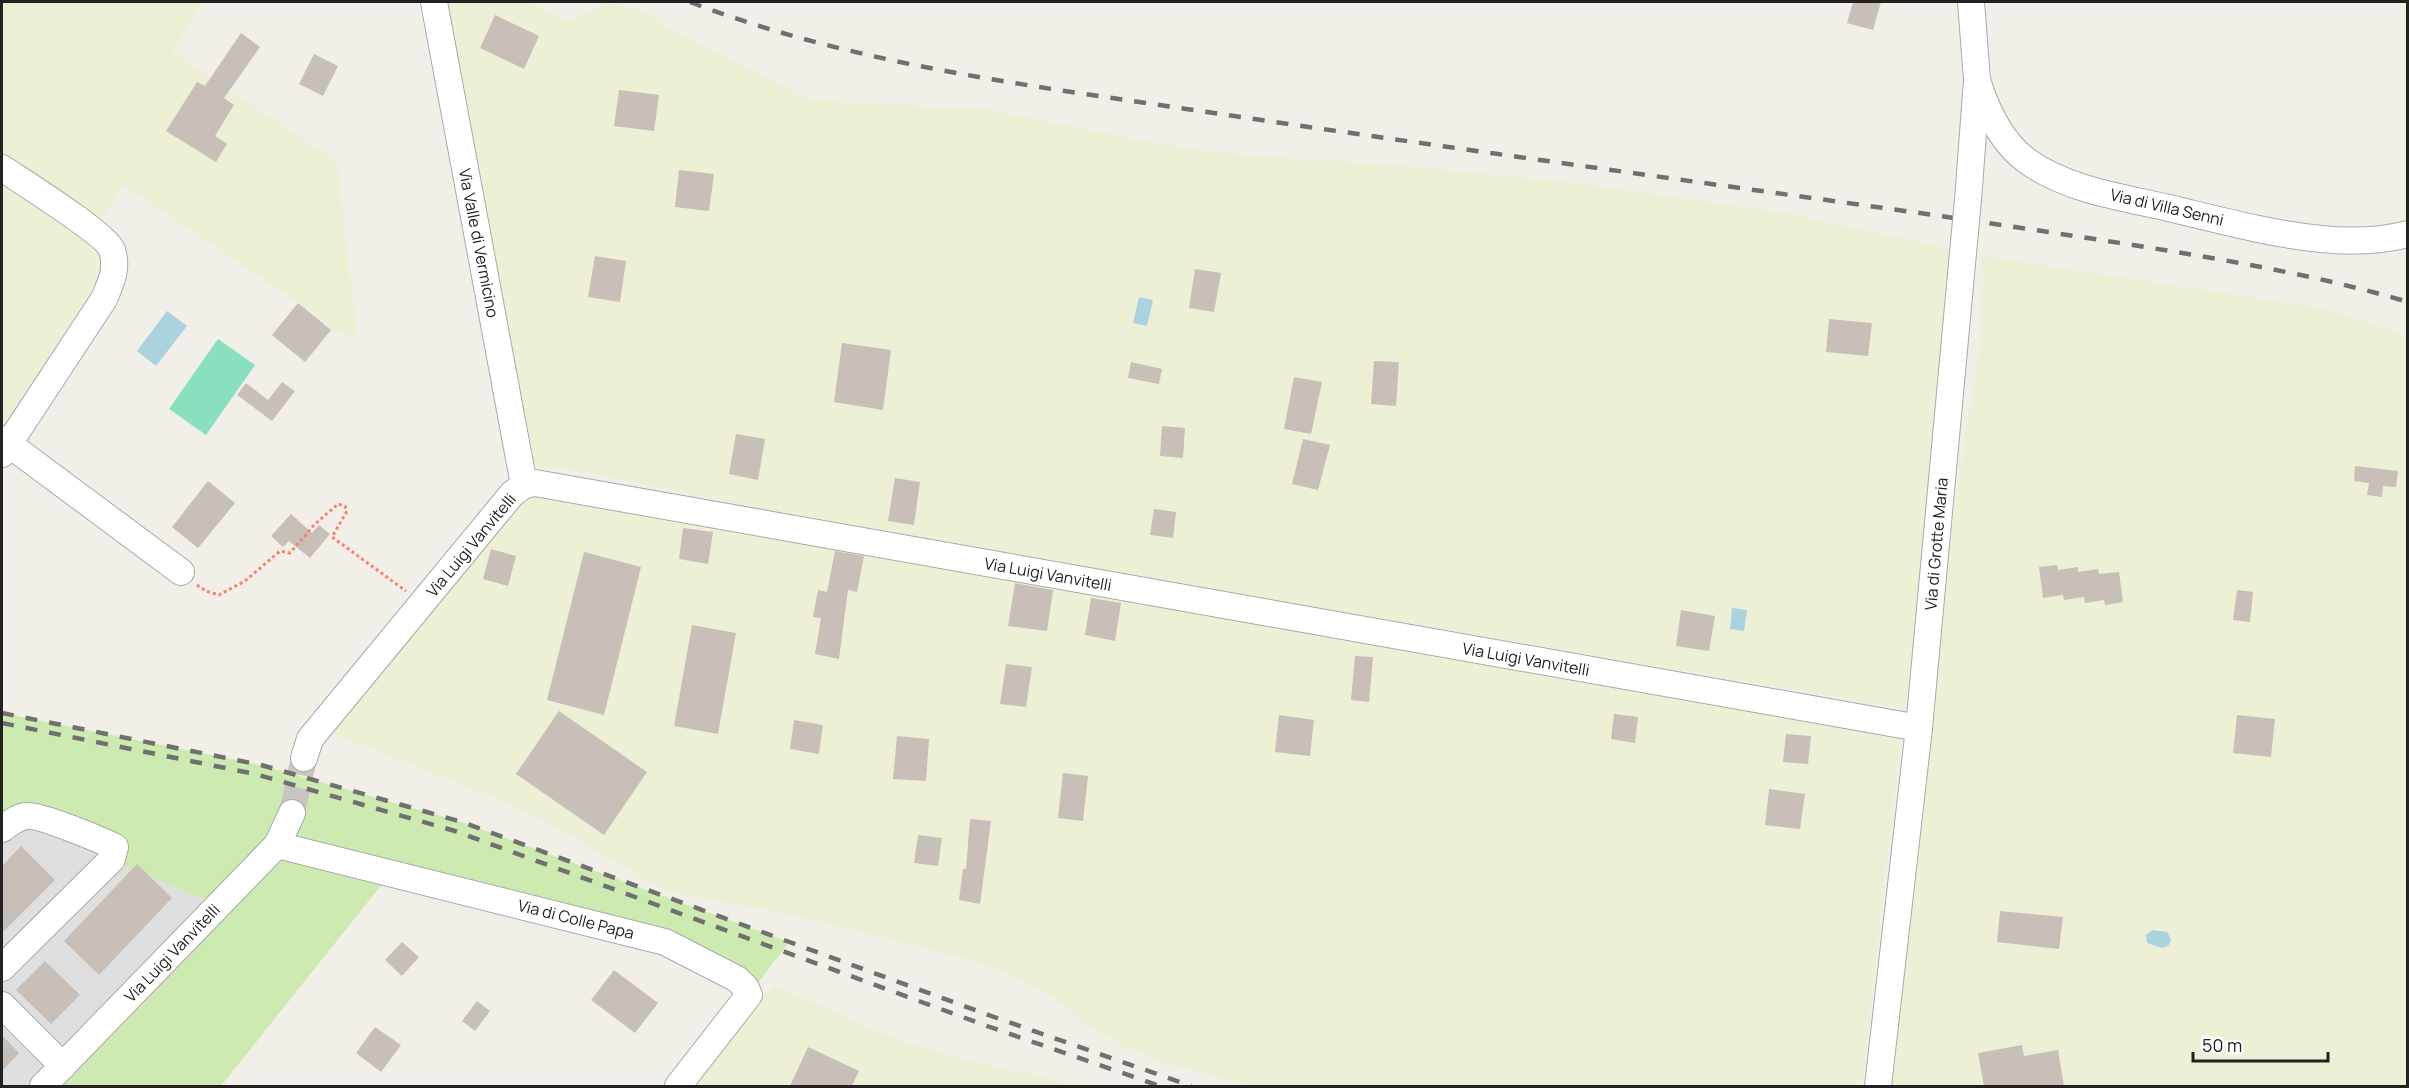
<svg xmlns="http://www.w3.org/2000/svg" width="2409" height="1088" viewBox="0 0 2409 1088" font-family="Manrope,sans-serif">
<rect width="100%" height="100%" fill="#f2efe9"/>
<polygon fill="#e0dfdf" points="2,713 9,714 267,835 43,1086 2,1086"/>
<g fill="#eef0d5">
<polygon points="2,2 204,2 172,52 337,162 358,344 124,185 93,231 115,273 2,454"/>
<polygon points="444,2 530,2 570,22 606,3 631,6 705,47 802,97 848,103 985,109 1149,142 1218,153 1417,167 1572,183 1780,212 1965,252 1941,459 1905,709 867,530 574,470 536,467 530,462"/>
<polygon points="1981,256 2321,308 2386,328 2407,338 2407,1086 1881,1086 1921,747 1961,464 1978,358 1983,280"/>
<polygon points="532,490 1901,733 1862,1086 1250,1086 1165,1063 1121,1045 1086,1024 1046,993 980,962 789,914 665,891 551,824 478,791 330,732 425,610 481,554"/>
<polygon points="774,985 897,1040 969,1061 1086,1086 689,1086 750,1011"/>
</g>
<polygon fill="#cdebb0" points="2,713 261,765 462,822 789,942 749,995 665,942 391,873 221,1086 43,1086 218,905 15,820 2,833"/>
<polygon fill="#88e0be" points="218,339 255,365 206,435 169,409"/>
<g fill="#aad3df">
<polygon points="1139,297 1153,300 1147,326 1133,323"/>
<polygon points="167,311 187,326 156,366 137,351"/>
<polygon points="1732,608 1747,610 1744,631 1730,629"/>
<polygon points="2153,930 2167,932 2171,939 2169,945 2162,948 2147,943 2146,935"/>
</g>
<g fill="#c7bfb8">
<polygon points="1853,2 1881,2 1873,30 1847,23"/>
<polygon points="495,15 539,36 524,69 480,48"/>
<polygon points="241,33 260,47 224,98 234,105 215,136 227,144 216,162 166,131 197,82 205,86"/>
<polygon points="314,54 338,66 323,96 299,84"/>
<polygon points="619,90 659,95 654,131 614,126"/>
<polygon points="679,170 714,174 709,211 675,207"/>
<polygon points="595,256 626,261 620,302 588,297"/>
<polygon points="1195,269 1221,273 1214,312 1189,308"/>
<polygon points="298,303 331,330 305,362 272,335"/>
<polygon points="1829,319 1872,323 1868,356 1826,352"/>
<polygon points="842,343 891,350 883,410 834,402"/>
<polygon points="1374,361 1399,362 1396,406 1371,404"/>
<polygon points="1131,362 1162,369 1159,384 1128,378"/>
<polygon points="1294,377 1322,382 1311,434 1284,429"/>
<polygon points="282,382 295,391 272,421 237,395 246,383 268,400"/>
<polygon points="1162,426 1185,428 1183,458 1160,456"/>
<polygon points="736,434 765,439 758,480 729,474"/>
<polygon points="1303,439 1330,445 1318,490 1292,484"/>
<polygon points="2355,466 2398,471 2396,487 2383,486 2382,497 2367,495 2369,483 2354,481"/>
<polygon points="895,478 920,482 914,525 888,521"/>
<polygon points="208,481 235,503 198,548 172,527"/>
<polygon points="1154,509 1176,512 1173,538 1150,535"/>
<polygon points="291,514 312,533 319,525 330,534 310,558 289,541 283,547 271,536"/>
<polygon points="683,528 713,532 708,564 679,559"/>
<polygon points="491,549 516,556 508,586 483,579"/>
<polygon points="835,551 864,556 857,592 848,590 839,659 815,654 821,618 813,617 818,590 827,592"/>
<polygon points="584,552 641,567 604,715 547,700"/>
<polygon points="2057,565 2058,570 2078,567 2078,572 2098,569 2099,574 2119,572 2123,602 2105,605 2104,600 2085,603 2084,597 2064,600 2063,595 2043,598 2039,567"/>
<polygon points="1015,583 1053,590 1047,631 1008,626"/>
<polygon points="2237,590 2253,592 2250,622 2233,620"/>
<polygon points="1091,598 1121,603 1115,641 1085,635"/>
<polygon points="1681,610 1715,616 1709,651 1676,646"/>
<polygon points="692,625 736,633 718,734 674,726"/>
<polygon points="1355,656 1373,657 1369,702 1351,700"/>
<polygon points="1006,664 1032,667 1026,707 1000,704"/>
<polygon points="559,711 647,772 604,835 516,774"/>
<polygon points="1614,714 1638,717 1635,743 1611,739"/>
<polygon points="1279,715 1314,720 1310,756 1275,752"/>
<polygon points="2237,715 2275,719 2271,757 2233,753"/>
<polygon points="794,720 823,725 819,754 790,749"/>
<polygon points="1786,734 1811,736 1808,764 1783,762"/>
<polygon points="897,736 929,739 926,781 893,779"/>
<polygon points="1063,773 1088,776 1083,821 1058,818"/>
<polygon points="1769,789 1805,794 1800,829 1765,825"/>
<polygon points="970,819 991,821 980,904 959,900 963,869 966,869"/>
<polygon points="918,835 942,838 938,866 914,863"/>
<polygon points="21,846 55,880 2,933 2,866"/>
<polygon points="137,864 172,898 99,975 64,941"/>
<polygon points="2000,911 2063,917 2059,949 1997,942"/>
<polygon points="402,942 419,957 402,976 385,960"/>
<polygon points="45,961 80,995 51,1024 16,990"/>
<polygon points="614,970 658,1003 635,1033 591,1000"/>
<polygon points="477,1001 490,1011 475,1031 462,1021"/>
<polygon points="375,1027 401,1045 381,1072 356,1053"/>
<polygon points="2,1035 19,1053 2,1071"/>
<polygon points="2022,1045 2024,1056 2058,1050 2064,1086 1984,1086 1978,1053"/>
<polygon points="808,1047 859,1071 852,1086 790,1086"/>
</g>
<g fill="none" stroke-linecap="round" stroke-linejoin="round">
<polyline stroke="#c8c6c1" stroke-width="26" stroke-dasharray="26 13" stroke-linecap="butt" points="292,813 304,758"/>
<defs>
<g id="minor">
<polyline points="434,2 524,485"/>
<path d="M1977 80C1986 109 2001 142 2027 161 2068 190 2121 197 2169 208 2219 220 2270 234 2321 239 2350 242 2380 241 2408 234"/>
<path d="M2 168C21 181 106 234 112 250 118 269 111 282 104 299L2 454"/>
<polyline points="1968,200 1977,80 1971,2"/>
<polyline points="2,439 181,572"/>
<polyline points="304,758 310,739 512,494 524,485 535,483 1919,728"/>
<path d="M2 829C9 824 17 817 26 816 39 814 101 840 115 847L112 859 2 968"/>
<polyline points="277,845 665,942 737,979 746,988 749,995 678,1086"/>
<polyline points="2,1005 63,1066"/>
<polyline points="43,1086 277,845 292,813"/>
<polyline points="1878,1086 1919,728 1964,242"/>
</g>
</defs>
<use href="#minor" stroke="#a9a9a9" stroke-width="28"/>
<polyline stroke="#fa8072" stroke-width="3" stroke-dasharray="3 3" stroke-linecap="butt" points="197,585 206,591 219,595 245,581 280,551 290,553 314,525 338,504 345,506 347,511 332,537 406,591"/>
<use href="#minor" stroke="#fff" stroke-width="26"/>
<g stroke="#707070" stroke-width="4.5" stroke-dasharray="12 12" stroke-linecap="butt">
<path d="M690 2C849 63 1019 84 1186 109 1423 144 1661 177 1898 210 1977 221 2055 233 2133 245 2226 260 2317 275 2408 302"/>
<polyline points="2,713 261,765 462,822 994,1017 1191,1086"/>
<polyline points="2,723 255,774 455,831 987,1026 1160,1086"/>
</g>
<defs>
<polyline id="minor-bridge" points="1964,242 1968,200"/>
</defs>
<use href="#minor-bridge" stroke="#a9a9a9" stroke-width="28" stroke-linecap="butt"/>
<use href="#minor-bridge" stroke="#fff" stroke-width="26"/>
</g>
<g text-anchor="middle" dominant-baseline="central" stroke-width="4.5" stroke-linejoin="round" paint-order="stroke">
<g font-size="16" fill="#222" stroke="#fff">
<text transform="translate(2167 207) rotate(13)">Via di Villa Senni</text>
<text transform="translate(479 243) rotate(79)">Via Valle di Vermicino</text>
<text transform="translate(1936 544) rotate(-85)">Via di Grotte Maria</text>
<text transform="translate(471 545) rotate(-50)">Via Luigi Vanvitelli</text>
<text transform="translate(1048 574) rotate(10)">Via Luigi Vanvitelli</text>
<text transform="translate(1526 659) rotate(10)">Via Luigi Vanvitelli</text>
<text transform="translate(576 919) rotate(14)">Via di Colle Papa</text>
<text transform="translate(172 953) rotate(-46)">Via Luigi Vanvitelli</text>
</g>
</g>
<rect width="2409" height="1088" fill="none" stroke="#222222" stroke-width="6"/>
<path d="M2193 1052v9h135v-9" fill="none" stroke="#222222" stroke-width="3"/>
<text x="2202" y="1052" font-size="18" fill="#222222" stroke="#ffffff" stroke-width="4.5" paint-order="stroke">50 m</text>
</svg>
